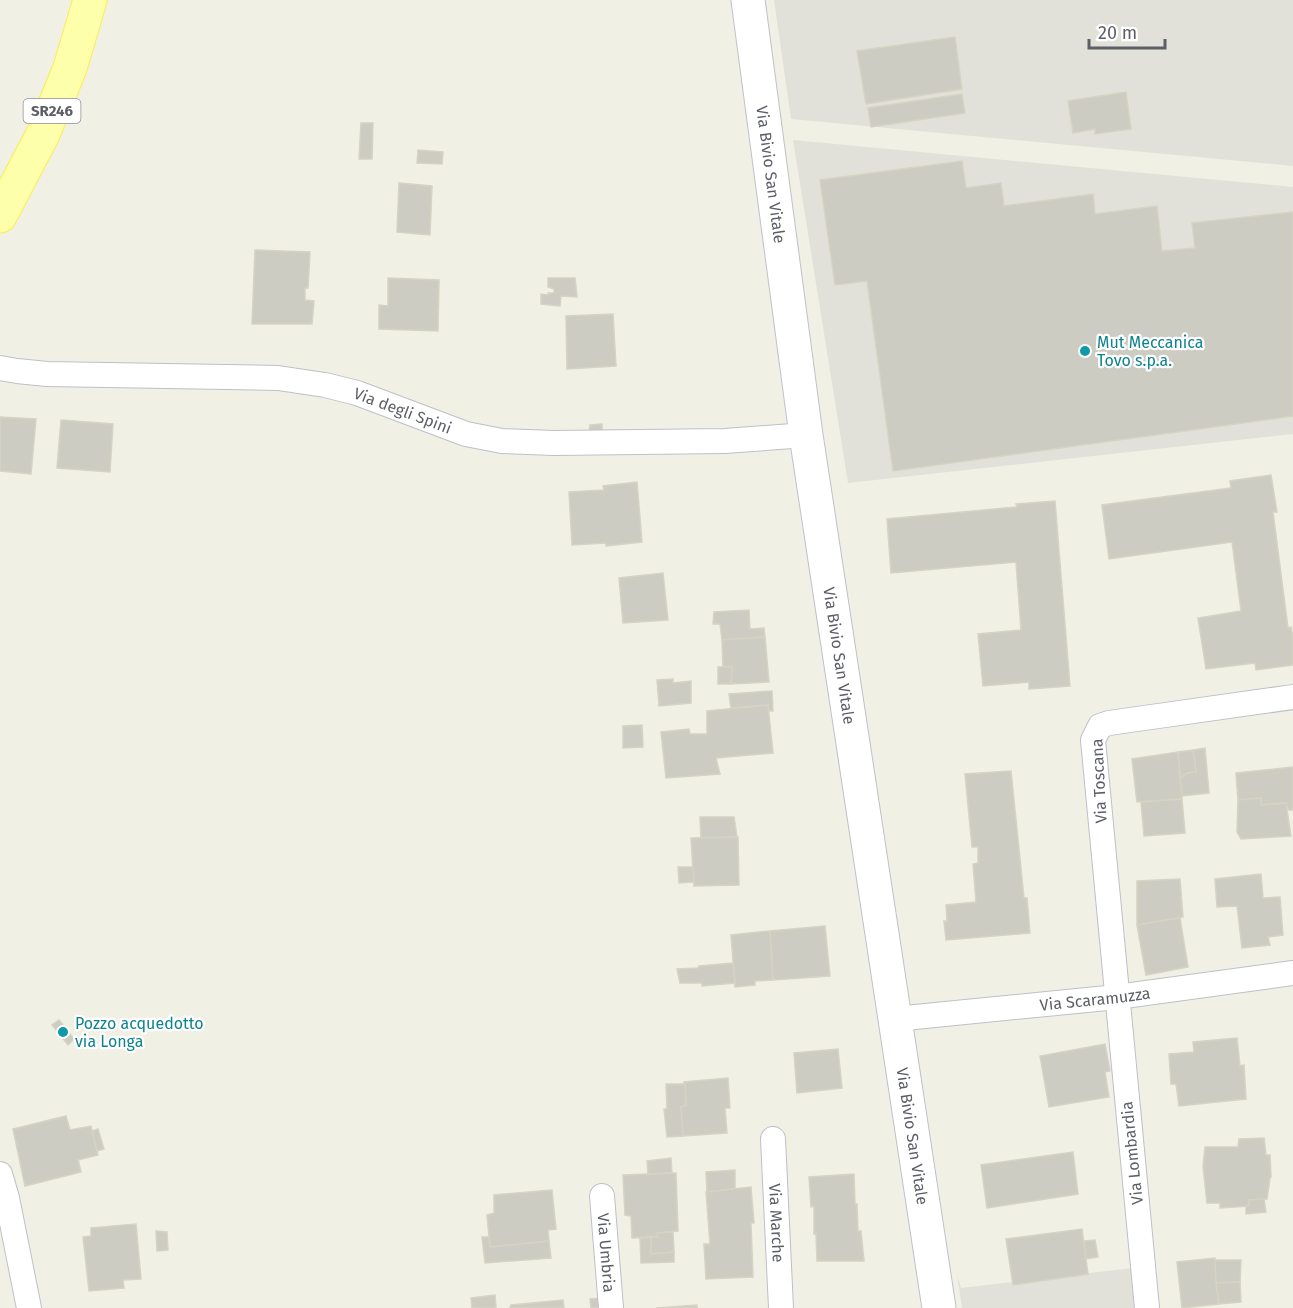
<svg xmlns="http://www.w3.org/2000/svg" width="1293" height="1308" viewBox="0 0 1293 1308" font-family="'Fira Sans',sans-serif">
<rect width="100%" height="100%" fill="#f0f0e5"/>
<g fill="#e1e1d9">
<polygon points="774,0 1293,0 1293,166 791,119"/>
<polygon points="793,140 1293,187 1293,434 848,483"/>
<polygon points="1141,1267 1145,1308 962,1308 957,1274 961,1288"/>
</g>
<g fill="#cdccc3" stroke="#d5d3c2" stroke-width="1.5">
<polygon points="955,37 962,89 866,104 857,51"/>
<polygon points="1126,92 1131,129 1095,134 1095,129 1073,133 1068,101"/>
<polygon points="962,94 965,113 871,127 868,108"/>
<polygon points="361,123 373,123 372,159 359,159"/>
<polygon points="418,150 443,152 442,164 417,163"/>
<polygon points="962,161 966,188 1001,183 1004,206 1093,194 1095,214 1157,206 1162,251 1195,248 1192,223 1293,212 1293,416 893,471 867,281 835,285 820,180"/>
<polygon points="399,183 432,186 430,235 397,232"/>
<polygon points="255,250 310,252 308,288 305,288 305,300 314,301 312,324 252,324"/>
<polygon points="388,278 439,280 438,331 379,329 379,305 388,306"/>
<polygon points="548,278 575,278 577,297 561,296 560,306 541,304 541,294 548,295 548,293 554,293 554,289 548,287"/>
<polygon points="613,314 616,366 567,369 566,316"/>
<polygon points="0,417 36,419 31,474 0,471"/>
<polygon points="61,420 113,424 110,472 57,468"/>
<polygon points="602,424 602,432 589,433 590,425"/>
<polygon points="1271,475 1277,512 1273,512 1288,628 1291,627 1293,637 1293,665 1256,670 1255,663 1206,669 1198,618 1241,611 1232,542 1109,559 1102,505 1231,488 1230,481"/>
<polygon points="637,482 642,542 606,546 606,543 572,545 569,492 604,490 603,486"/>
<polygon points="1055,501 1070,686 1029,689 1029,682 983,686 978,634 1021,630 1016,562 891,573 887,519 1017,507 1016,504"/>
<polygon points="663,573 668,620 623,623 619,578"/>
<polygon points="749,610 750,629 764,628 765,637 722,640 720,624 713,624 714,612"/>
<polygon points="765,637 769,682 731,684 732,667 723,667 722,640"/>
<polygon points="718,667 732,667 731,684 718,684"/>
<polygon points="673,679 673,683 691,681 691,703 659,706 657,680"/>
<polygon points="772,691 773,711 768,711 768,705 731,708 729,694"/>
<polygon points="768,705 773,753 716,758 720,774 666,778 661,732 689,729 690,734 707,734 707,711"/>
<polygon points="642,725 643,747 623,748 623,726"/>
<polygon points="1205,748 1209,793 1182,796 1180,778 1187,773 1196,772 1193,750"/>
<polygon points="1193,750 1196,772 1187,773 1180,778 1178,752"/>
<polygon points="1178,752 1182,799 1137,802 1132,759"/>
<polygon points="1293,767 1293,810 1288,810 1286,803 1261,805 1261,798 1238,800 1236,773"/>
<polygon points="1011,771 1024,898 1027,898 1030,933 946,940 944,921 947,921 946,905 976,902 973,864 978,863 978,847 972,847 965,774"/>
<polygon points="1261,798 1261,805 1286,803 1291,836 1241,839 1237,832 1238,800"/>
<polygon points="1182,799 1185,833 1144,836 1141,802"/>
<polygon points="700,817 734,817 737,837 701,838"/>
<polygon points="738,837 739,885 694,886 691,838"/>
<polygon points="678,867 693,867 694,882 679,883"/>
<polygon points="1261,874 1263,898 1280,897 1283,935 1268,937 1270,945 1242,948 1237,906 1217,907 1215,879"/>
<polygon points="1180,879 1183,917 1137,925 1137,881"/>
<polygon points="1180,918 1188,967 1146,975 1137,925"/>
<polygon points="825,926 830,976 773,980 770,931"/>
<polygon points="770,931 773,980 755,981 755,985 735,987 731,935"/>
<polygon points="733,963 735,983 702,986 702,983 680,983 677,969 698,968 699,966"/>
<polygon points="59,1020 74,1039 68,1045 52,1025"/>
<polygon points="1237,1038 1240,1066 1244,1065 1246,1099 1179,1106 1176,1084 1171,1084 1169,1054 1194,1052 1193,1042"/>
<polygon points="1105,1044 1110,1071 1105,1072 1109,1097 1049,1107 1040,1056"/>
<polygon points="838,1049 842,1088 797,1093 794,1053"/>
<polygon points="728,1078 730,1108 725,1108 727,1133 683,1136 681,1107 686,1105 684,1082"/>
<polygon points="666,1084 685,1084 686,1105 681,1107 683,1136 667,1137 664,1109 667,1109"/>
<polygon points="66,1116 70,1130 91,1126 98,1155 78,1160 81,1172 25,1186 13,1129"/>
<polygon points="98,1129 104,1149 97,1151 92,1131"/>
<polygon points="1264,1138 1266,1155 1270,1155 1271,1177 1270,1178 1267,1199 1249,1200 1249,1206 1220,1208 1220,1203 1207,1203 1203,1166 1205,1147 1238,1147 1239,1139"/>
<polygon points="1073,1152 1078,1194 987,1208 981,1165"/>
<polygon points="671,1158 672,1173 648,1174 647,1161"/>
<polygon points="735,1170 735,1189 707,1192 706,1172"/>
<polygon points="676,1173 678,1231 657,1233 658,1237 632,1238 631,1216 625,1215 623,1175"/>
<polygon points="854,1174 855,1204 857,1204 858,1231 861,1231 864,1261 817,1261 816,1233 814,1234 814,1206 811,1207 809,1177"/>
<polygon points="751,1187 754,1223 751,1223 753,1277 706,1279 704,1244 710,1244 706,1192"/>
<polygon points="552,1190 556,1229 548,1230 549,1241 490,1247 487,1215 494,1213 494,1195"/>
<polygon points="1264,1199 1266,1212 1246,1214 1246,1206 1249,1206 1249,1200"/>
<polygon points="136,1224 141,1279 123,1280 124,1288 89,1291 83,1237 91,1236 91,1228"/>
<polygon points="1082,1229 1088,1274 1013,1285 1006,1239"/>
<polygon points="156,1231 167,1232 168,1250 157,1251"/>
<polygon points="673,1232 674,1252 651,1254 651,1237 658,1237 657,1233"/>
<polygon points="482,1237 489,1237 490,1247 549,1241 551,1258 485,1263"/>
<polygon points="651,1237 651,1254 674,1252 674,1262 641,1263 640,1238"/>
<polygon points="1095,1240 1098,1257 1086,1259 1084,1241"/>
<polygon points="1215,1258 1219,1304 1182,1308 1177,1262"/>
<polygon points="1215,1260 1241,1260 1240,1282 1216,1283"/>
<polygon points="1240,1282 1241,1302 1219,1304 1216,1283"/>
<polygon points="495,1295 496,1308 472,1308 471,1298"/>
<polygon points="600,1298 601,1308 591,1308 590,1299"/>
<polygon points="563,1300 564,1308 510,1308 511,1305"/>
<polygon points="697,1305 697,1308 656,1308"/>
</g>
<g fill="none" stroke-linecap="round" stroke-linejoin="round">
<defs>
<g id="minor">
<path id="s1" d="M0 368 17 371 47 374 278 378 325 385 357 393 466 434 502 441 554 443 725 441 806 435"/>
<path id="s2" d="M895 1019 1117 997 1293 973"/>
<path id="s3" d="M773 1139 781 1308"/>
<polyline points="0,1174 7,1198 29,1308"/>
<path id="s4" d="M602 1196 611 1308"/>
<polyline points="1147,1308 1093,740 1100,726 1109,723 1293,697"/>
</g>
<g id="secondary">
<path id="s5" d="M748 0 806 435 939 1308"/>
</g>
<polyline id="primary" points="0,216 43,134 70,68 90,0"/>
</defs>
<use href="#minor" stroke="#bec0c7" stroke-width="26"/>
<use href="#secondary" stroke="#bfc1c9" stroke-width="35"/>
<use href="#primary" stroke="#fded51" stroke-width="35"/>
<use href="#minor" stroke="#fff" stroke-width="24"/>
<use href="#secondary" stroke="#fff" stroke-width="33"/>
<use href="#primary" stroke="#fdffab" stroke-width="33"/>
</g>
<g fill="#0f9aa8" stroke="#fff" stroke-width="2">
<circle cx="1085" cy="351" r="6"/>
<circle cx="63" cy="1032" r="6"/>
</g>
<g text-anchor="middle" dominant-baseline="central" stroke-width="4.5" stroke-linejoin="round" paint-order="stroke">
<rect fill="#fff" stroke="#8d8f94" stroke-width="1.5" x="23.5" y="99" width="57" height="24" rx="4.5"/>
<g font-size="15" font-weight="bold" fill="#5c5f66">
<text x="52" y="111">SR246</text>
</g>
<g font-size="16" fill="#5c5f66" stroke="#fff">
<text stroke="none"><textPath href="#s5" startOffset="176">Via Bivio San Vitale</textPath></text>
<text stroke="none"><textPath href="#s1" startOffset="408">Via degli Spini</textPath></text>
<text stroke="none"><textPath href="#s5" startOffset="662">Via Bivio San Vitale</textPath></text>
<text transform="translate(1099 781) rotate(-93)">Via Toscana</text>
<text stroke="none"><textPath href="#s2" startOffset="201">Via Scaramuzza</textPath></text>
<text stroke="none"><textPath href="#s5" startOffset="1148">Via Bivio San Vitale</textPath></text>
<text transform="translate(1132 1153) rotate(-96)">Via Lombardia</text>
<text stroke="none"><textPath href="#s3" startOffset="84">Via Marche</textPath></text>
<text stroke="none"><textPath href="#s4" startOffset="57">Via Umbria</textPath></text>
</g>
<g font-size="16" fill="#0d838f" stroke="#fff" text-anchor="start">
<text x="1097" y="342">Mut Meccanica<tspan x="1097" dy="18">Tovo s.p.a.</tspan></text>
<text x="75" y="1023">Pozzo acquedotto<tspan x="75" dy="18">via Longa</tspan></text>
</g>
</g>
<path d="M1089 39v9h76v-9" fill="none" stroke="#5c5f66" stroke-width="3"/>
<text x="1098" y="39" font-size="18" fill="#5c5f66" stroke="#ffffff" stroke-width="4.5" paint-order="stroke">20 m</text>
</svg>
